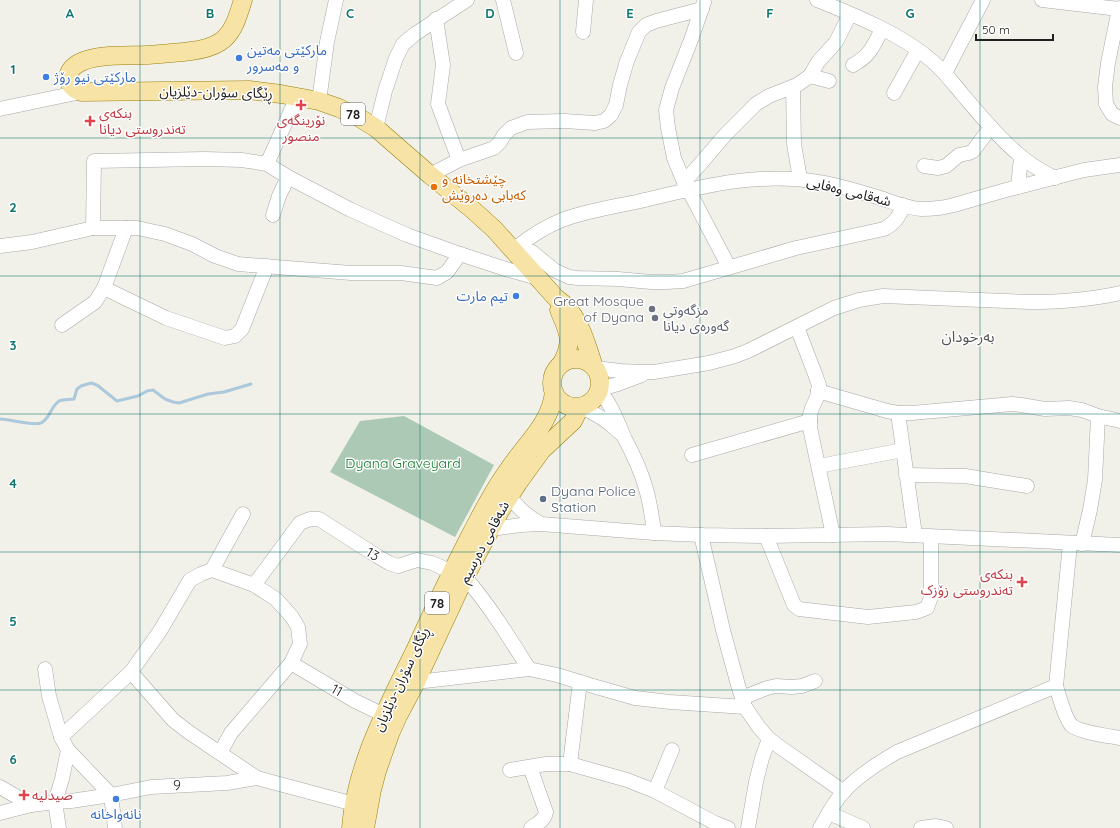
<svg xmlns="http://www.w3.org/2000/svg" width="1120" height="828" viewBox="0 0 1120 828" font-family="Quicksand,'Noto Sans Arabic',sans-serif">
<rect width="100%" height="100%" fill="#f1f0e9"/>
<polygon fill="#abc9b5" points="404,416 494,465 455,537 330,472 360,421"/>
<g fill="none" stroke-linecap="round" stroke-linejoin="round">
<path stroke="#acc9dc" stroke-width="3" d="M0 419C10 419 32 426 41 423 50 419 51 406 59 401 64 399 69 400 74 399L77 389 81 386 91 383 97 385 117 401 138 396 147 391 153 390 165 399 173 402 179 403 208 394 224 392 251 384"/>
<defs>
<g id="minor">
<polyline points="503,0 516,53"/>
<path d="M817 0C854 15 902 34 932 61 944 71 953 83 963 95 980 115 997 136 1017 153 1028 163 1041 171 1055 178"/>
<polyline points="1042,0 1119,9"/>
<polyline points="704,2 691,40 672,88 666,110 668,128 674,158 684,182 688,189 729,267"/>
<polyline points="1120,8 1119,9 1108,63 1105,87 1106,104 1112,114 1120,118"/>
<polyline points="436,19 443,65 438,104 459,160"/>
<polyline points="583,32 586,0"/>
<path d="M853 65C870 56 874 45 882 29"/>
<polyline points="945,73 983,0"/>
<polyline points="810,76 829,81"/>
<polyline points="793,87 794,144 800,179"/>
<polyline points="894,93 918,50"/>
<polyline points="319,101 327,42 336,0"/>
<polyline points="0,109 81,92"/>
<polyline points="376,128 385,91 396,58 403,44 415,34 467,0"/>
<polyline points="267,164 297,97"/>
<polyline points="924,166 938,168 946,166 959,155 969,153 973,151 991,127"/>
<polyline points="430,175 459,160 494,148 500,142 504,135 511,128 527,122 564,121 595,123 604,121 611,115 616,105 620,85 627,61 639,32 646,25 656,21 702,9"/>
<polyline points="684,182 702,162 725,135 756,104 769,96 797,85 810,76 818,62 836,42 850,14"/>
<polyline points="1018,187 1021,157"/>
<polyline points="273,215 279,196 288,177"/>
<polyline points="93,228 94,161 205,159 242,160 267,164 288,177 351,210 407,235 460,254 509,270 538,278"/>
<polyline points="126,228 104,288 166,318 225,338 235,336 242,329 267,266"/>
<polyline points="0,246 32,242 93,228 137,228 165,234 192,244 215,256 238,264 351,273 401,273 437,278 447,272 460,254"/>
<path d="M513 250C528 238 544 227 562 220 586 211 611 207 636 202 696 188 756 171 818 182 839 185 860 192 880 198 893 202 907 208 921 209 932 209 943 208 954 205L1006 190 1084 170 1120 165"/>
<path d="M516 253 525 250 532 252 554 270 569 277 578 278 618 279 651 282H667L683 281 796 248 884 229C894 224 900 217 903 205"/>
<polyline points="62,325 95,302 104,288"/>
<polyline points="797,327 815,374 819,385 817,397 812,408 810,415 810,428 833,535"/>
<path d="M595 368 621 371 642 372H654L709 363 735 356 748 351 834 308 859 300 883 296 1029 302C1060 302 1090 300 1120 293"/>
<polyline points="600,389 618,384 642,375"/>
<path d="M599 390C603 395 607 400 610 406 616 416 620 428 625 439 643 473 650 495 654 533"/>
<polyline points="818,391 887,411 898,413 912,413 1012,404 1021,405 1045,409 1069,408 1082,410 1098,416 1120,421"/>
<path d="M580 407C596 413 608 421 620 433"/>
<polyline points="898,413 915,535"/>
<polyline points="692,455 810,421"/>
<polyline points="819,466 903,450"/>
<polyline points="906,475 965,476 1027,486"/>
<path d="M509 496C518 508 528 517 541 524"/>
<polyline points="491,529 521,525 541,524 654,533 701,535 766,536 887,534 1120,545"/>
<polyline points="701,535 723,630 738,685 745,707 758,726 769,739 784,750 844,792"/>
<polyline points="766,536 794,605 799,609 868,617 916,612 927,608 931,597 931,537"/>
<polyline points="1082,544 1090,510 1095,480 1098,416"/>
<polyline points="212,570 243,514"/>
<path d="M465 577C489 605 509 637 529 669"/>
<polyline points="254,585 300,523 310,519 319,519 377,556 389,563 398,566 417,560 432,563 452,572"/>
<polyline points="291,663 355,701 384,715"/>
<polyline points="45,669 49,696 61,737 68,750 62,779 55,802 59,828"/>
<polyline points="131,672 173,720 190,733 257,778"/>
<polyline points="416,682 529,669 557,675 593,686 635,698 670,702 745,707"/>
<path d="M1056 686C1060 698 1063 714 1071 725 1078 732 1109 736 1120 738"/>
<polyline points="742,698 767,688 776,686 792,687 802,686 815,681"/>
<polyline points="61,737 131,672 160,631 190,580 201,574 212,570 254,585 276,599 292,617 298,627 300,644 291,663 231,733 220,753"/>
<polyline points="68,750 111,795 115,828"/>
<polyline points="570,764 580,682"/>
<path d="M530 767 546 812C545 820 538 823 531 828"/>
<polyline points="510,770 546,764 570,764 627,780 655,791 715,823 728,828"/>
<polyline points="0,787 31,805"/>
<polyline points="655,791 672,750"/>
<polyline points="0,813 31,805 55,802 71,801 111,795 151,787 227,783 257,778 354,804"/>
<polyline points="829,813 863,828"/>
<polyline points="748,828 756,782 762,758 769,739"/>
<path d="M820 828C827 816 834 802 844 791 859 775 878 763 897 752L1056 686 1070 544"/>
<polyline points="921,828 936,826 946,828"/>
</g>
<g id="major">
<path d="M243 0C238 15 234 33 220 42 212 47 200 50 191 51 176 53 160 54 146 55 126 56 82 52 70 71 69 74 67 76 68 79 70 86 76 90 81 92L249 90 281 94 319 101 339 108 358 117 376 128 430 175 473 210 494 229 556 298C579 313 586 343 594 367"/>
<path d="M559 310C568 332 574 340 562 363"/>
<circle cx="576" cy="383" r="24"/>
<path d="M351 828C356 762 390 703 418 644 435 606 453 569 472 532 479 519 486 505 494 492 500 481 508 470 516 459 532 438 551 420 554 392"/>
<polyline points="365,828 372,790 377,771 390,734 398,716 416,682 465,577 500,511 518,483 542,450 573,421 580,407"/>
</g>
</defs>
<use href="#minor" stroke="#a8a8a8" stroke-width="15"/>
<use href="#major" stroke="#978108" stroke-width="19"/>
<use href="#minor" stroke="#fff" stroke-width="14"/>
<use href="#major" stroke="#f8e3a7" stroke-width="18"/>
</g>
<path fill="none" stroke="#0f766e" stroke-width="1" stroke-opacity="0.55" d="M140 0V828M280 0V828M420 0V828M560 0V828M700 0V828M840 0V828M980 0V828M0 138H1120M0 276H1120M0 414H1120M0 552H1120M0 690H1120"/>
<g fill="#3f7fe0" stroke="#fff" stroke-width="1.5">
<circle cx="239" cy="58" r="4"/>
<circle cx="46" cy="77" r="4"/>
<circle cx="516" cy="296" r="4"/>
<circle cx="116" cy="799" r="4"/>
</g>
<g fill="#e0444e" stroke="#fff" stroke-width="1.5">
<path d="M299 99h4v4h4v4h-4v4h-4v-4h-4v-4h4z"/>
<path d="M88 115h4v4h4v4h-4v4h-4v-4h-4v-4h4z"/>
<path d="M1020 576h4v4h4v4h-4v4h-4v-4h-4v-4h4z"/>
<path d="M22 789h4v4h4v4h-4v4h-4v-4h-4v-4h4z"/>
</g>
<circle fill="#e8710a" stroke="#fff" stroke-width="1.5" cx="434" cy="187" r="4"/>
<g fill="#6b7280" stroke="#fff" stroke-width="1.5">
<circle cx="652" cy="309" r="4"/>
<circle cx="655" cy="318" r="4"/>
</g>
<circle fill="#5c6f8a" stroke="#fff" stroke-width="1.5" cx="543" cy="499" r="4"/>
<g text-anchor="middle" dominant-baseline="central" stroke-width="3" stroke-linejoin="round" paint-order="stroke">
<g fill="#fff" stroke="#646464" stroke-width="1">
<rect x="341" y="103" width="24" height="22" rx="3"/>
<rect x="425" y="592" width="24" height="22" rx="3"/>
</g>
<g font-size="13" font-weight="bold" fill="#212121">
<text x="353" y="114">78</text>
<text x="437" y="603">78</text>
</g>
<g font-size="14" fill="#366cbe" stroke="#fff" text-anchor="start">
<text x="247" y="50">مارکێتی مەتین<tspan x="247" dy="16">و مەسرور</tspan></text>
<text x="54" y="77">مارکێتی نیو رۆژ</text>
<text x="508" y="296" text-anchor="end">تیم مارت</text>
<text x="116" y="814" text-anchor="middle">نانەواخانە</text>
</g>
<g font-size="14" fill="#212121" stroke="#fff">
<text transform="translate(216 92) rotate(1)">ڕێگای سۆران-دێلزیان</text>
<text transform="translate(849 191) rotate(14)">شەقامی وەفایی</text>
<text transform="translate(484 542) rotate(-62)">شەقامی دەرسیم</text>
<text transform="translate(373 554) rotate(31)">13</text>
<text transform="translate(401 679) rotate(-65)">ڕێگای سۆران-دێلزیان</text>
<text transform="translate(337 690) rotate(30)">11</text>
<text transform="translate(177 785) rotate(-4)">9</text>
</g>
<g font-size="14" fill="#be3a42" stroke="#fff" text-anchor="start">
<text x="99" y="113">بنکەی<tspan x="99" dy="16">تەندروستی دیانا</tspan></text>
<text x="301" y="120" text-anchor="middle">نۆرینگه‌ی<tspan x="301" dy="16">منصور</tspan></text>
<text x="1013" y="574" text-anchor="end">بنکەی<tspan x="1013" dy="16">تەندروستی زۆزک</tspan></text>
<text x="32" y="795">صیدلیە</text>
</g>
<g font-size="14" fill="#c56008" stroke="#fff" text-anchor="start">
<text x="442" y="179">چێشتخانە و<tspan x="442" dy="16">کەبابی دەروێش</tspan></text>
</g>
<g font-size="14" fill="#5b616d" stroke="#fff" text-anchor="end">
<text x="644" y="301">Great Mosque<tspan x="644" dy="16">of Dyana</tspan></text>
<text x="663" y="310" text-anchor="start">مزگەوتی<tspan x="663" dy="16">گەورەی دیانا</tspan></text>
</g>
<g font-size="14" fill="#127d2d" stroke="#fff">
<text x="403" y="463">Dyana Graveyard</text>
</g>
<g font-size="14" fill="#4e5e75" stroke="#fff" text-anchor="start">
<text x="551" y="491">Dyana Police<tspan x="551" dy="16">Station</tspan></text>
</g>
<g font-size="15" fill="#545454" stroke="#fff">
<text x="968" y="336">بەرخودان</text>
</g>
</g>
<g font-size="13" text-anchor="middle" font-weight="bold" fill="#0f766e" stroke="#fff" stroke-width="3" stroke-linejoin="round" paint-order="stroke">
<text x="70" y="18">A</text>
<text x="210" y="18">B</text>
<text x="350" y="18">C</text>
<text x="490" y="18">D</text>
<text x="630" y="18">E</text>
<text x="770" y="18">F</text>
<text x="910" y="18">G</text>
<text x="13" y="74">1</text>
<text x="13" y="212">2</text>
<text x="13" y="350">3</text>
<text x="13" y="488">4</text>
<text x="13" y="626">5</text>
<text x="13" y="764">6</text>
</g>
<path d="M976 34v6h77v-6" fill="none" stroke="#212121" stroke-width="2"/>
<text x="982" y="34" font-size="12" fill="#212121" stroke="#ffffff" stroke-width="3" paint-order="stroke">50 m</text>
</svg>
